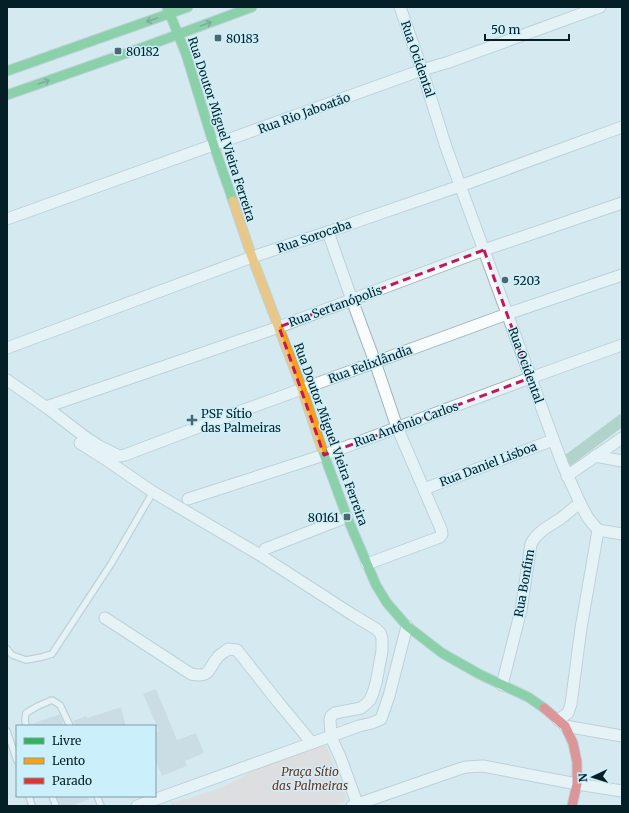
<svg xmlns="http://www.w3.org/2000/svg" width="629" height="813" viewBox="0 0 629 813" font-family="Merriweather,serif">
<rect width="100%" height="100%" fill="#d6eaf0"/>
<polygon fill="#e6d0ca" points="322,745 326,747 328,750 346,798 344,802 334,806 172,806 170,802 188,799 223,787 266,764"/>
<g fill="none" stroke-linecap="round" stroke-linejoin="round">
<polyline stroke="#88b8a1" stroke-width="12" points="567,461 622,420"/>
</g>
<g fill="#bdcfd8">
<polygon points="156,689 177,740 196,733 204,753 185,761 187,766 162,776 155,759 155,733 159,731 143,694"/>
<polygon points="121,707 126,726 75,726 73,721 86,716 87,718"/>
<polygon points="60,714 64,726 31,726 31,724"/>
<polygon points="57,796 87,796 89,799 72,806 60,806"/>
</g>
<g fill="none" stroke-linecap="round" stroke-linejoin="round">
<defs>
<g id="lane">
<polyline points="7,649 12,655 26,660 42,657 52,654 111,564 153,492"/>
<polyline points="26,726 25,720 26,713 38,706 52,700 60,705 70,726"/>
<polyline points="7,731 17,761"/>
<polyline points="29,796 32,806"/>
<polyline points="52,796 56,806"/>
<polyline points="97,796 101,806"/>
</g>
<g id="street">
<polyline points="400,7 422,70 446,147 562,463 580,503 588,518 598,530 596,542 581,628 571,704 568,713 558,720"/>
<polyline points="7,219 422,70 449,62 600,7"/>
<polyline points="328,232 352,300 375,362 397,427 441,529 442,534 440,537 367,564"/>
<polyline points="7,348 252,257 328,232 367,218 460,186 622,127"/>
<polyline points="7,380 46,407 84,436 99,446 119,456 125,455 233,414 302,389 507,314 622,275"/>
<polyline points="46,407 279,327 484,250 622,203"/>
<polyline points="80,443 105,459 153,492 260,555 353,615 376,629 380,633 382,638 382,651 376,683 373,693 370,700 366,704 361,708 335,713 331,716 330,720 331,737 341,759 358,806"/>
<polyline points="595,456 622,461"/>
<polyline points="567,476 622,438"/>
<polyline points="424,489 553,440"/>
<polyline points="188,499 324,455 530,378 622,345"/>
<polyline points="598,530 622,534"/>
<polyline points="265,549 347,517"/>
<path d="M105 618 191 674C212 678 207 669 218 657 220 654 225 652 228 649L237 650 278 702 312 743"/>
<path d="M502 685 521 610 531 544C537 532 549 526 560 519 567 514 573 508 580 503"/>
<polyline points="565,726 622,736"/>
<polyline points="137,806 312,743 359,726 372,723 381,719 389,696 407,626"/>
<polyline points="352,806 459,769 466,767 483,766 577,784 622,791"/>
</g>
<g id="fast">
<polyline points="167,7 186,54 214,146 233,201"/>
<polyline points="7,71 188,7"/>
<polyline points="7,95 144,47 252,7"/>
<polyline points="322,449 347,517 376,585 387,603 407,626 442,653 479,674 528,697 544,708"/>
</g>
<polyline id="slow" points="233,201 252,257 302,389 322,449"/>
<polyline id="jam" points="544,708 565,726 573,743 577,762 577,784 572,806"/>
</defs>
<use href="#lane" stroke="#9fb4ba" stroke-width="8"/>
<use href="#street" stroke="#9fb4ba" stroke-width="13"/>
<use href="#fast" stroke="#9fb4ba" stroke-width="11"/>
<use href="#slow" stroke="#9fb4ba" stroke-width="11"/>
<use href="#jam" stroke="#9fb4ba" stroke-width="11"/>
<use href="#lane" stroke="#f9fcfd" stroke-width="5.5"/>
<use href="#street" stroke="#f9fcfd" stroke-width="11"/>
<use href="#fast" stroke="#30b455" stroke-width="9"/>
<use href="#slow" stroke="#ff9f0a" stroke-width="9"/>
<use href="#jam" stroke="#e5322d" stroke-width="9"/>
</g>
<defs><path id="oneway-shaft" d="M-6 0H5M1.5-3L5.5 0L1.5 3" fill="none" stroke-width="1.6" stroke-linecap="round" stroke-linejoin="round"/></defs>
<g stroke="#18623b">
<use href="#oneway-shaft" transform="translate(152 20) rotate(161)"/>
<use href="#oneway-shaft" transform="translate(206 24) rotate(-20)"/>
<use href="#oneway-shaft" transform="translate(44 82) rotate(-19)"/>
</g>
<path d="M0 0H629V813H0ZM484 250 530 378 324 455 279 327Z" fill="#d6eaf0" fill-opacity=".55" fill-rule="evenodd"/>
<path fill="none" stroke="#c2185b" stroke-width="3" stroke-dasharray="8 5" stroke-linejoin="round" d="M484 250 530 378 324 455 279 327Z"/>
<g fill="#4e666d" stroke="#cbf0fb" stroke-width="1.5">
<rect x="214" y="34" width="8" height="8" rx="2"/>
<rect x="114" y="47" width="8" height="8" rx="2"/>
<circle cx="505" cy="280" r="4"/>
<path d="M190 414h4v4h4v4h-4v4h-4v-4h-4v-4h4z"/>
<rect x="343" y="513" width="8" height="8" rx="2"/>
</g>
<g text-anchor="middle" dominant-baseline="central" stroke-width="3" stroke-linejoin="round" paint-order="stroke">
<g font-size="12" fill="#051f26" stroke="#cbf0fb" text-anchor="start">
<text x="226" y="38">80183</text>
<text x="126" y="51">80182</text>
<text x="513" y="280">5203</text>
<text x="201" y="413">PSF Sítio<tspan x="201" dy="14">das Palmeiras</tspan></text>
<text x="339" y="517" text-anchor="end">80161</text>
</g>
<g font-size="12" fill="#051f26" stroke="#cbf0fb">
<text transform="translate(418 59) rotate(71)">Rua Ocidental</text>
<text transform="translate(304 113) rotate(-20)">Rua Rio Jaboatão</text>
<text transform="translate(222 129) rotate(72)">Rua Doutor Miguel Vieira Ferreira</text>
<text transform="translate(314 236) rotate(-19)">Rua Sorocaba</text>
<text transform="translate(335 306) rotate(-20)">Rua Sertanópolis</text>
<text transform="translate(370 364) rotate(-20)">Rua Felixlândia</text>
<text transform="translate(526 365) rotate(70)">Rua Ocidental</text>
<text transform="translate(406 424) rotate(-20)">Rua Antônio Carlos</text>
<text transform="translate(331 434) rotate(70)">Rua Doutor Miguel Vieira Ferreira</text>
<text transform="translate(488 464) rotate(-21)">Rua Daniel Lisboa</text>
<text transform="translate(524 583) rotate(-80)">Rua Bonfim</text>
</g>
<g font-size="12" font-style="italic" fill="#792d15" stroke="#cbf0fb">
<text x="310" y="771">Praça Sítio<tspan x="310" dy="14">das Palmeiras</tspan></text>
</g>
</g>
<rect width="629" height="813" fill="none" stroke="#051f26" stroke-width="16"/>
<rect x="16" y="725" width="140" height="72" fill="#cbf0fb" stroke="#7c9ca6"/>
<rect x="24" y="738" width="20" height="6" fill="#30b455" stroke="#7c9ca6"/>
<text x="52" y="745" font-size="12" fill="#051f26">Livre</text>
<rect x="24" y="758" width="20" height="6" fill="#ff9f0a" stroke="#7c9ca6"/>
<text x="52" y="765" font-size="12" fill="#051f26">Lento</text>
<rect x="24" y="778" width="20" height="6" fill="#e5322d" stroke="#7c9ca6"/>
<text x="52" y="785" font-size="12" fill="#051f26">Parado</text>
<g transform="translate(593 777) rotate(266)" stroke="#cbf0fb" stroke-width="3" paint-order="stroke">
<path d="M0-3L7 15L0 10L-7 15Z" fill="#051f26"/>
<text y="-6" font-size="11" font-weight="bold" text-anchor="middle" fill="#051f26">N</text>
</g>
<path d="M485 34v6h84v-6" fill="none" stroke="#051f26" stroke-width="2"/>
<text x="491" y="34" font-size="12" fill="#051f26" stroke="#cbf0fb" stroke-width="3" paint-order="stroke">50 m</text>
</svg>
